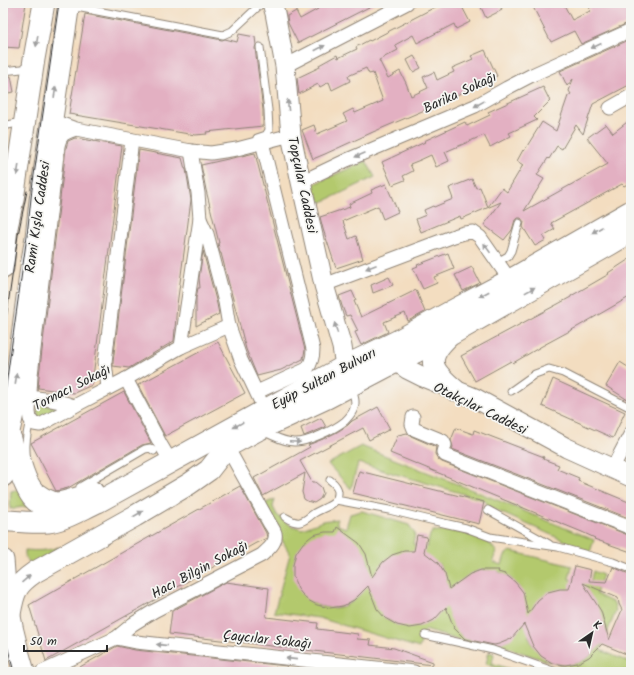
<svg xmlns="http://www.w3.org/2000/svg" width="634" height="675" viewBox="0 0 634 675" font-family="Kalam,sans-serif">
<rect width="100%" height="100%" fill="#f6f6f2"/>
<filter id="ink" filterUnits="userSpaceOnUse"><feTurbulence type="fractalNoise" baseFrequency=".025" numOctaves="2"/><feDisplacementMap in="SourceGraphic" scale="8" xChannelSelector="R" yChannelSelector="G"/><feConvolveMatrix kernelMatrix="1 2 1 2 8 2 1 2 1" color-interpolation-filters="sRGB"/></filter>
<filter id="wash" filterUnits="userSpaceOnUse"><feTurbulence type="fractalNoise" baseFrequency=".012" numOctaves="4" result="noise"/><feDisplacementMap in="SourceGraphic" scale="16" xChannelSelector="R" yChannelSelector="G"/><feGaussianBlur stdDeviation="0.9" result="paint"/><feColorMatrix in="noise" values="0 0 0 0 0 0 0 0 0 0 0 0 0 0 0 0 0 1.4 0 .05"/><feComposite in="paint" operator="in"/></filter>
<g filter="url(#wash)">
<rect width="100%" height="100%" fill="#f3ddc0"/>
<g fill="#b3c96d" stroke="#6f7a4c" fill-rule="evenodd">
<polygon points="366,161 375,177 314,206 307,187"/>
<polygon points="38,405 56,406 55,412 37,418"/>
<polygon points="361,446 485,495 594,540 590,552 486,506 487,503 484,500 358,463 351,489 328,464"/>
<polygon points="21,489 30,506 10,509 11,491"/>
<path d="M275 499 273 507 277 515 290 525 302 529 323 521 337 519V525L346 528 350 514 362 511 409 525 415 534 413 544 427 547 430 535 433 531C450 531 473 532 487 541 491 544 493 548 496 551L493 562 502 565 505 555 510 551 572 566 569 579 590 584 593 571 603 575 596 594 614 603 616 611 600 650 631 663V667L629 671 615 670 610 672H579L500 645H498L496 647 478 646 425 630 419 648 319 618 274 612 290 554 262 505ZM364 551C366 557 369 563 369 569 368 595 346 614 320 606 314 604 309 600 304 596ZM438 563C443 571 446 578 448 588L398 625 390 621 383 616ZM482 570C500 570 509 574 520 589L511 638C492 649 477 648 460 634L458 584C465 577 472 573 482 570ZM528 628 600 643 595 651 589 657 581 662 572 664H563L533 646 529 637Z"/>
<path d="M59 547 32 566 25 557V550C37 551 47 551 59 547Z"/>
<polygon points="489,652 494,654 492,663 518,672 510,672 486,664"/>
</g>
<g id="blocks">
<g fill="#e3b0c2" fill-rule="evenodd">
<polygon points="3,3 26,3 19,48 3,47"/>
<polygon points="315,3 377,3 298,43 288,23 287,16 296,11 300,19 318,9"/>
<polygon points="443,3 460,3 470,22 456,29 454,24 417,43 413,35 395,45 398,50 379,60 388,78 400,71 406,83 411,96 428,88 423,77 434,72 437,80 454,72 452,68 473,59 471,56 485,50 497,76 427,109 373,132 325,154 313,159 302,130 314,125 317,134 347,121 343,114 353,109 355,113 383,101 373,73 369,74 366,68 348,76 350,81 332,90 329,82 320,87 318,84 299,94 297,78 320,67 319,65 337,55 338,58 357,49 356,47 369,40 370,41"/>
<polygon points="479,3 499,3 502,10 486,18"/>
<polygon points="531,3 563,3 572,20 590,11 589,8 599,3 631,3 631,22 628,23 581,44 574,31 551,42"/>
<polygon points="85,14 222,40 225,39 237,42 239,34 255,37 256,45 255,48 263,110 263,126 206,132 207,134 195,135 69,114"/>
<polygon points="631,39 631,84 593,104 583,134 576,125 562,149 557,146 549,159 548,158 537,175 544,179 524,211 608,164 587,138 606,124 613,133 631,119 631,182 624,186 622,184 551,223 555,229 543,236 546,240 535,246 523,227 524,222 521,218 518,218 515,220 512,230 504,240 484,225 501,202 461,219 460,216 421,232 416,219 426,215 424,210 433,206 434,207 453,199 449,188 472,179 476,188 480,187 488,207 502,188 507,192 523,165 517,161 523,150 524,151 542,122 556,131 568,96 571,94 569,91 573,79 567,86 560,71"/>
<polygon points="414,56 421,68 413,72 407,60"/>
<polygon points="11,76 14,92 3,94 3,78"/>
<polygon points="543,87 550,101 534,117 537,120 509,133 511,136 490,147 484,135 445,152 449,161 436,167 431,155 420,160 410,164 413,171 403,176 405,180 392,185 382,162 425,142 424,141 465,122 467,126 490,115 488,112"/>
<polygon points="75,138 122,146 92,385 74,393 38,388 39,376 66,148 68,141"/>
<polygon points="139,150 182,158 185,169 186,169 191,200 177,305 174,341 129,368 113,366 113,362"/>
<polygon points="255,153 305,350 303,359 281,370 257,376 246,349 221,253 220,253 218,243 219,243 206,190 201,165"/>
<polygon points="386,184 398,212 383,219 378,206 343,221 349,239 356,236 363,259 336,268 323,229 320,217 350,207 349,204 372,193 371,190"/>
<polygon points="203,251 217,304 219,314 196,326 196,298 198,288 200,288 199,278"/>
<polygon points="448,253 454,269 434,277 437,283 423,289 413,268 418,266 417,265"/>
<polygon points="631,258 631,296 579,326 542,346 513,363 511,361 475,381 461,356 571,297 571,296 609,274 608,273"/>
<polygon points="472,267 480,283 463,291 455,275"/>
<polygon points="389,277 393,285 373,293 371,285"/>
<polygon points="416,290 425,312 408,321 405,313 384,322 388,332 361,345 355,332 358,331 350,315 346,316 342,306 339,296 352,291 356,300 354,301 361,317"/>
<polygon points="218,342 245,393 165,436 138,385"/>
<polygon points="620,362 631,369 631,402 606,386"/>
<polygon points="553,379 625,412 613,438 542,406"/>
<polygon points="124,392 151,443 142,445 68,488 56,491 31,443"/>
<polygon points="378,407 390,429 369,440 363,428 300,461 312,482 315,482 321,487 323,493 320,499 314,503 307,501 304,499 302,492 305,473 263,496 254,478 310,447 308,445 323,439 337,432 348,425 352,421"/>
<polygon points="321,418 326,427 304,436 301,428"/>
<polygon points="456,428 473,434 474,430 544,457 543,459 559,465 557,469 579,478 578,481 631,503 631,519 452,449 453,447 451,440"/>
<polygon points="407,433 411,436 436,447 435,454 438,459 442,462 628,535 631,536 631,552 594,539 595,538 582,532 390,453 398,435"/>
<polygon points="359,471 484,502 479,524 353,493"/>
<polygon points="240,486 266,533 267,538 256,543 231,557 46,661 29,605"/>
<path d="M337 527 359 543 366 554 372 577 383 562 392 555 404 551H414L417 535 427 537 424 552 438 563 445 574 449 589 470 574 481 570H499L498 572 505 574 515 582 523 592 528 614 538 600 548 592 560 589H569L575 566 591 570 589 581 607 582 613 567 631 575V656L602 644 589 657 578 663 565 665 552 663 541 656 533 646 524 624 511 639 499 644 494 645 465 639 454 628 446 607 434 620 422 626 410 628 397 625 385 618 377 609 368 586 354 600 343 606 330 608 317 605 306 599 298 589 293 577V565L296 553 303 543 313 535 325 532H335ZM583 583 618 598 619 604 622 610 609 640 601 611Z"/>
<polygon points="226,582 269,588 266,617 318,623 317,629 358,634 357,639 371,640 370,645 394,648 433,662 433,665 169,634 172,611"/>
<polygon points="117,646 135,650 287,666 286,672 71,672"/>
</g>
</g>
</g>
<g filter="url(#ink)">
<use href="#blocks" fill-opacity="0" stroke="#8f8476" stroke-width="1"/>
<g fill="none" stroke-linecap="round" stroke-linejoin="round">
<defs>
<g id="lane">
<polyline points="71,6 223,35 232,31 262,3"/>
<polyline points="3,71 31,68"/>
<polyline points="3,126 22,122"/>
<polyline points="257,138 266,135 269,130 268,110 260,47"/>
<polyline points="497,262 508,256 511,251 519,223"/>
<polyline points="511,391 535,374 549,369 563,373 631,408"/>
<path d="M30 419C28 429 25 441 26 451 26 461 32 479 39 487 44 491 50 494 56 496H57"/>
<path d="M264 432C274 436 283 442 294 442 307 443 335 429 345 421 348 418 353 412 354 408 357 401 353 393 351 387"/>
<polyline points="80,487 145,449 150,448 154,451"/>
<polyline points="336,500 389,510 426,519 466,528 490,537 558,547 613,562 631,569"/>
<polyline points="488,510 549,544"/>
<path d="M285 517C290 520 294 523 300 522 305 521 309 517 313 514 322 507 339 506 338 492 338 487 334 483 330 480"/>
<polyline points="425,635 493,650 556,672"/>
</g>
<g id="street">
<polyline points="285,66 407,3"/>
<polyline points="610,108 631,96"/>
<polyline points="51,120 76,129 191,151 211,153 237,149 291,135"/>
<path d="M76 129C65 133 61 133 58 146L31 375 29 412 30 419 34 424 40 425 80 403 126 379 181 347 229 326"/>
<polyline points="191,151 198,193 200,219 207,234 225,302 229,326 241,360 260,400"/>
<polyline points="301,182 347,160 475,106 507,88 532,75 631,30"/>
<polyline points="324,285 454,236 464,233 473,232 480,237 510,280"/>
<polyline points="181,347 200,219"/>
<polyline points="126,379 161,445 171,462"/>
<polyline points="108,388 105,362 132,140"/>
<path d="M257 392 307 369C312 362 313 357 313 349L262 142"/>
<path d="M29 397C45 399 59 400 74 406"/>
<polyline points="413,417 412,424 414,429 443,441 445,445 443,452 445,455 631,528"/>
<polyline points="612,469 631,433"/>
<polyline points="116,638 136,642 414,672"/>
<path d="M42 672 116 638 133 624 154 611 262 555C268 549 277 543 275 533 274 530 272 527 270 524L227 447"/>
</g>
<g id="secondary">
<polyline points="272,3 275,13 285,66 291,135 301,182 324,285 342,347 345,366"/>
<polyline points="397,362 407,369 423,377 475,398 567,448 631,477"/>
</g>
<g id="primary">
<polyline points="3,268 7,227 13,199 34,59 44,3"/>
<path d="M448 337C423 361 433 371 455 390"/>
<path d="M11 439C15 454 25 498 39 503 51 508 82 497 93 492"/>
<polyline points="234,443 258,430 327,398 386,367 452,334 609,245 631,232"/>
<polyline points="3,476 6,445 14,409 17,374 31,267 36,237 40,200 69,3"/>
<path d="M10 521C23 522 35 523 48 522 65 520 82 509 98 502L345 366 397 341 448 313 510 280 631 211"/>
<path d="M3 560C4 570 4 580 6 591 9 618 16 646 24 672"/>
<path d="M10 614C14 591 16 585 35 572L135 516 189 484 209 470 227 447"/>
</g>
</defs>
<use href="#lane" stroke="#8f8476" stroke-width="9"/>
<use href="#street" stroke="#8f8476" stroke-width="15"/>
<use href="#secondary" stroke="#8f8476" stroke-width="21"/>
<use href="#primary" stroke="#8f8476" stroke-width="23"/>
<use href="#lane" stroke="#fff" stroke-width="7"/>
<use href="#street" stroke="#fff" stroke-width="13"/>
<use href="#secondary" stroke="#fff" stroke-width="19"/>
<use href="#primary" stroke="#fff" stroke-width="21"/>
<g stroke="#2b2b2b" stroke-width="1">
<polyline points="3,340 18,235 27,191"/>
<polyline points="3,407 27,236 32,189 59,3"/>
<polyline points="3,630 14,672"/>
<polyline points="3,659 7,672"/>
</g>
</g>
<defs><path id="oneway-solid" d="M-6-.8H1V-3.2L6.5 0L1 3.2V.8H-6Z"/></defs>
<g fill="#a0a0a0">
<use href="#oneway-solid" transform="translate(37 41) rotate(99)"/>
<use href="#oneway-solid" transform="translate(596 46) rotate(155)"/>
<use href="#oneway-solid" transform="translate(320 48) rotate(-27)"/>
<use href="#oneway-solid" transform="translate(55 92) rotate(-81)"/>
<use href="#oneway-solid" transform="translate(479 104) rotate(151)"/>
<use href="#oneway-solid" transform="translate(288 105) rotate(-96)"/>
<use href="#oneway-solid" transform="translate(360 155) rotate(157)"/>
<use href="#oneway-solid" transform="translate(18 170) rotate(99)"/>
<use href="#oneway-solid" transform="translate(597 230) rotate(150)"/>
<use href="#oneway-solid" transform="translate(487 248) rotate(-125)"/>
<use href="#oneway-solid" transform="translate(371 267) rotate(159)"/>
<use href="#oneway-solid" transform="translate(530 290) rotate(-29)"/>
<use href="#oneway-solid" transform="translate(484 294) rotate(152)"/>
<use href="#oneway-solid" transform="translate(336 328) rotate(-106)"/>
<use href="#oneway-solid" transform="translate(16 379) rotate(-83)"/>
<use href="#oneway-solid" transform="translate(238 425) rotate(151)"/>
<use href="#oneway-solid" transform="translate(295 442) rotate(3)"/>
<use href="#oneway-solid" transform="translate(138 514) rotate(-30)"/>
<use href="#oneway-solid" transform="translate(26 579) rotate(-41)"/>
<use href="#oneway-solid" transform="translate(162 645) rotate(-174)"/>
<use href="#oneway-solid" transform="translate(291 659) rotate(-174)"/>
</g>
</g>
<g text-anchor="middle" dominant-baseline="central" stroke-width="3.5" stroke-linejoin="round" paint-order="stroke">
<g font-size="14" fill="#2b2b2b" stroke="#f6f6f2">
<text transform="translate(460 93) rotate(-25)">Barika Sokağı</text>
<text transform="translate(302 185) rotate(78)">Topçular Caddesi</text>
<text transform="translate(38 217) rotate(-82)">Rami Kışla Caddesi</text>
<text transform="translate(324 379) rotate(-28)">Eyüp Sultan Bulvarı</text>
<text transform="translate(72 388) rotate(-27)">Tornacı Sokağı</text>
<text transform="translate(480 409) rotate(26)">Otakçılar Caddesi</text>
<text transform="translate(200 570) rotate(-28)">Hacı Bilgin Sokağı</text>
<text transform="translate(267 640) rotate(6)">Çaycılar Sokağı</text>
</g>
</g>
<rect width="634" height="675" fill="none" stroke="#f6f6f2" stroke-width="16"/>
<g transform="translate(592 633) rotate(34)" stroke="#f6f6f2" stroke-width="3" paint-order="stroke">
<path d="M0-3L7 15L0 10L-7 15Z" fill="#2b2b2b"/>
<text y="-6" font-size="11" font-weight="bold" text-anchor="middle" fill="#2b2b2b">K</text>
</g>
<path d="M24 645v6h83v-6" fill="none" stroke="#2b2b2b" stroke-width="2"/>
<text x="30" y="645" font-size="12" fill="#2b2b2b" stroke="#f6f6f2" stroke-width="3" paint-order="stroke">50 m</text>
</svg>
